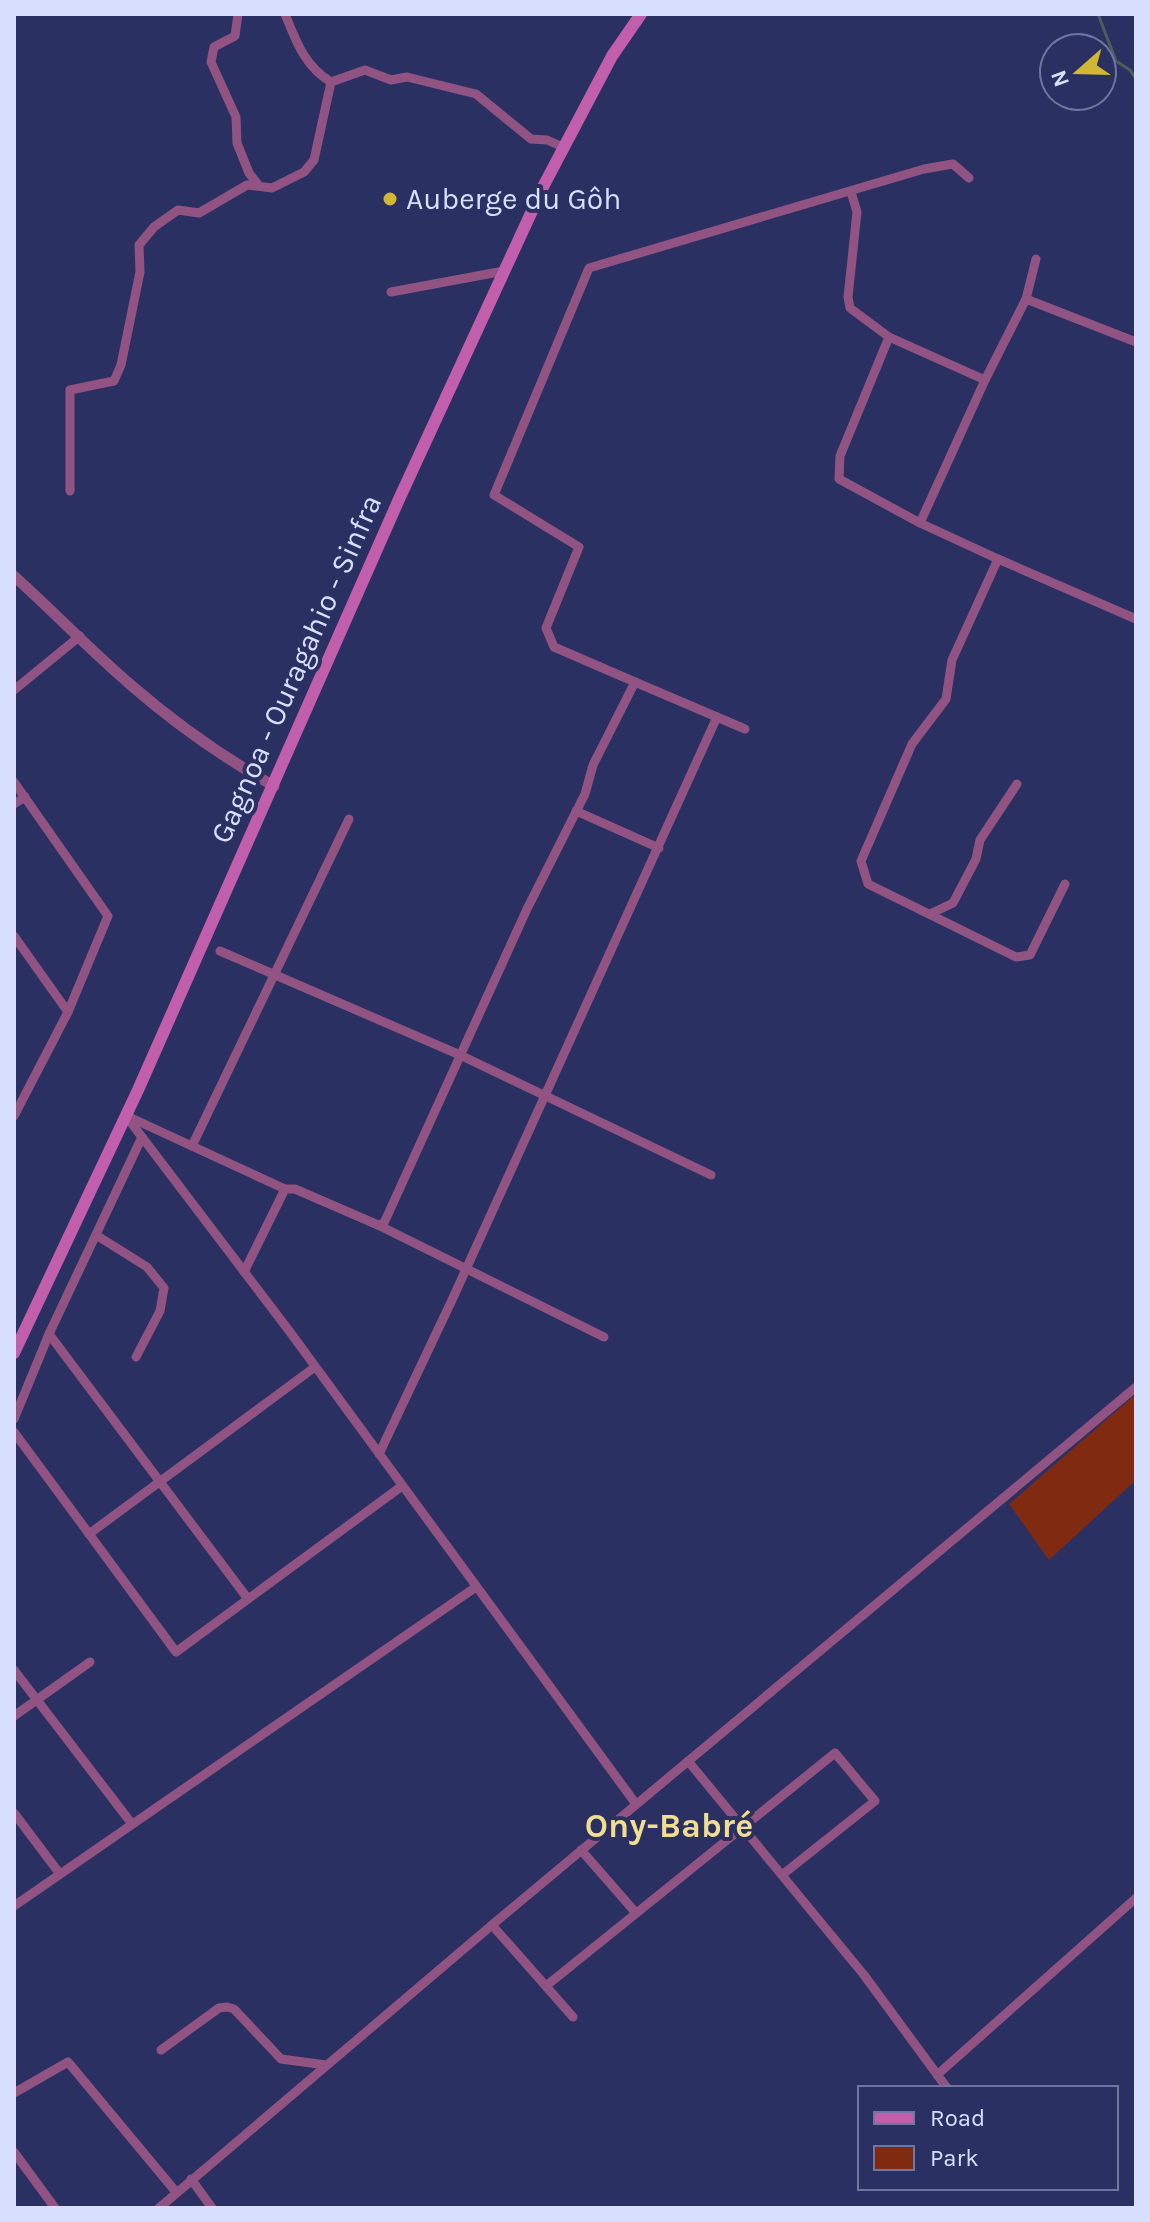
<svg xmlns="http://www.w3.org/2000/svg" width="1150" height="2222" viewBox="0 0 1150 2222" font-family="Karla,sans-serif">
<rect width="100%" height="100%" fill="#2b3062"/>
<polygon fill="#802b11" points="1136,1394 1136,1480 1049,1560 1009,1504"/>
<g fill="none" stroke-linecap="round" stroke-linejoin="round">
<polyline stroke="#4e5e5f" stroke-width="3" points="1098,14 1116,61 1130,70 1136,79"/>
<g stroke="#915382" stroke-width="9">
<polyline points="238,14 235,36 214,47 211,62 236,117 237,143 249,173 259,186"/>
<path d="M285 14C296 41 305 67 331 82"/>
<polyline points="851,192 857,212 848,297 850,308 889,337 985,380"/>
<polyline points="391,292 504,271"/>
<polyline points="1026,299 1036,259"/>
<polyline points="889,337 840,456 839,479 920,523 998,559 952,660 946,699 912,744 861,861 868,884 1016,957 1030,955 1065,884"/>
<polyline points="70,491 70,390 114,381 121,365 140,272 139,245 154,227 178,210 199,213 247,185 272,188 304,172 314,160 331,82 365,70 391,80 407,77 476,94 531,139 547,140 563,147"/>
<polyline points="920,523 985,380 1026,299 1136,342"/>
<polyline points="998,559 1136,619"/>
<polyline points="635,682 745,729"/>
<polyline points="14,690 80,636"/>
<polyline points="14,782 108,916 68,1012 14,1116"/>
<polyline points="14,804 25,797"/>
<polyline points="576,811 659,848"/>
<polyline points="930,914 953,903 976,859 980,840 1017,784"/>
<polyline points="14,936 68,1012"/>
<polyline points="220,951 460,1055 711,1175"/>
<polyline points="126,1116 290,1332 636,1804"/>
<polyline points="129,1117 285,1189"/>
<polyline points="192,1146 349,819"/>
<polyline points="378,1225 604,1337"/>
<polyline points="96,1235 147,1267 164,1288 160,1311 136,1357"/>
<polyline points="244,1272 285,1189 295,1189 378,1225 384,1223 527,909 585,794 593,765 635,682 554,647 546,628 579,547 494,495 589,268 924,169 953,164 969,178"/>
<polyline points="49,1334 248,1599"/>
<polyline points="14,1419 49,1334 142,1137"/>
<polyline points="14,1432 176,1652 402,1486"/>
<polyline points="379,1454 452,1300 717,717"/>
<polyline points="89,1534 315,1367"/>
<polyline points="14,1670 132,1824"/>
<polyline points="14,1716 90,1662"/>
<polyline points="688,1761 864,1975 947,2088"/>
<polyline points="14,1813 60,1874"/>
<polyline points="581,1850 636,1913"/>
<polyline points="14,1906 476,1587"/>
<polyline points="492,1925 573,2017"/>
<polyline points="546,1986 835,1753 875,1801 782,1875"/>
<polyline points="161,2050 219,2008 227,2007 234,2009 281,2059 326,2065"/>
<polyline points="937,2075 1136,1898"/>
<polyline points="14,2093 68,2062 176,2192"/>
<polyline points="14,2152 55,2208"/>
<polyline points="191,2179 212,2208"/>
<polyline points="159,2208 492,1925 1136,1387"/>
</g>
<path stroke="#915382" stroke-width="11" d="M14 576C54 612 91 651 132 686 176 724 224 758 274 786"/>
<polyline stroke="#c25fac" stroke-width="12" points="14,1353 138,1090 400,497 544,185 612,56 641,14"/>
</g>
<circle fill="#d2b735" stroke="#2b3062" stroke-width="3" cx="390" cy="199" r="8"/>
<g text-anchor="middle" dominant-baseline="central" stroke-width="8" stroke-linejoin="round" paint-order="stroke">
<g font-size="30" fill="#d9dffe" stroke="#2b3062" text-anchor="start">
<text x="406" y="199">Auberge du Gôh</text>
</g>
<g font-size="30" fill="#d9dffe" stroke="#2b3062">
<text transform="translate(296 669) rotate(-66)">Gagnoa - Ouragahio - Sinfra</text>
</g>
<g font-size="34" font-weight="bold" fill="#f1de90" stroke="#2b3062">
<text x="669" y="1826">Ony-Babré</text>
</g>
</g>
<rect width="1150" height="2222" fill="none" stroke="#d9dffe" stroke-width="32"/>
<rect x="858" y="2086" width="260" height="104" fill="#2b3062" stroke="#7176a0" stroke-width="2"/>
<rect x="874" y="2112" width="40" height="12" fill="#c25fac" stroke="#7176a0" stroke-width="2"/>
<text x="930" y="2126" font-size="24" fill="#d9dffe">Road</text>
<rect x="874" y="2146" width="40" height="24" fill="#802b11" stroke="#7176a0" stroke-width="2"/>
<text x="930" y="2166" font-size="24" fill="#d9dffe">Park</text>
<g transform="translate(1078 72) rotate(250)"><circle r="38" fill="#2b3062" stroke="#7176a0" stroke-width="2"/>
<path d="M0-6L14 30L0 20L-14 30Z" fill="#d2b735"/>
<text y="-12" font-size="22" font-weight="bold" text-anchor="middle" fill="#d9dffe">N</text>
</g>
</svg>
